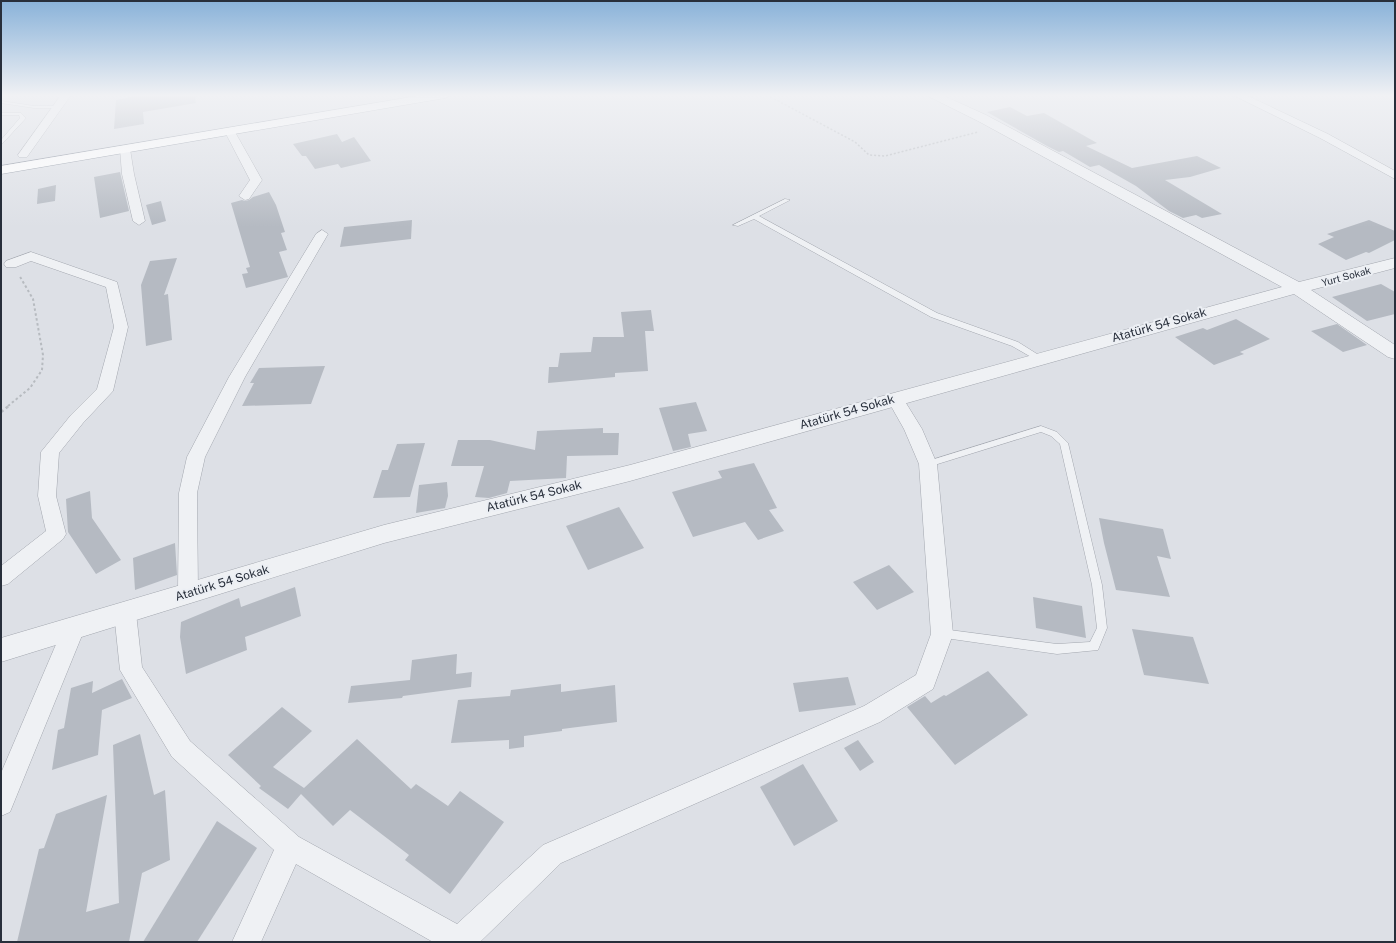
<svg xmlns="http://www.w3.org/2000/svg" width="1396" height="943" viewBox="0 0 1396 943" font-family="'Public Sans',sans-serif">
<rect width="100%" height="100%" fill="#dde0e6"/>
<g fill="#b5bac2">
<polygon points="141,95 195,95 196,103 143,112 144,124 114,129 116,100"/>
<polygon points="1010,107 1027,116 1044,113 1097,143 1086,146 1132,168 1197,156 1221,168 1190,177 1165,180 1222,214 1202,218 1196,215 1183,218 1169,211 1136,186 1099,165 1090,167 1063,151 1059,152 1047,146 987,112"/>
<polygon points="337,134 342,142 354,137 371,161 341,168 338,164 315,169 306,156 302,156 293,144"/>
<polygon points="120,172 129,211 100,218 94,177"/>
<polygon points="56,185 55,201 37,204 38,189"/>
<polygon points="269,192 276,205 285,232 281,233 287,250 279,252 288,277 246,288 242,274 248,273 246,268 250,267 231,203 242,200 245,201 249,200 253,197"/>
<polygon points="161,201 166,221 152,225 146,205"/>
<polygon points="412,220 411,239 340,247 344,227"/>
<polygon points="1369,220 1395,231 1395,240 1369,253 1366,252 1346,260 1318,244 1334,237 1327,234"/>
<polygon points="177,258 164,295 168,294 172,340 146,346 141,285 150,261"/>
<polygon points="1381,284 1395,292 1395,314 1367,321 1332,297"/>
<polygon points="651,310 654,331 645,331 648,371 615,373 615,377 548,383 549,367 558,367 560,353 591,352 593,337 624,337 621,312"/>
<polygon points="1236,319 1270,339 1240,352 1244,354 1214,365 1175,337 1203,328 1207,330"/>
<polygon points="1337,324 1367,345 1343,352 1311,331"/>
<polygon points="325,366 311,404 242,406 254,383 250,383 259,368"/>
<polygon points="696,402 707,431 688,434 691,447 673,451 659,408"/>
<polygon points="603,428 603,433 619,433 618,455 567,456 566,478 510,481 507,493 489,498 475,497 484,466 451,466 458,440 490,440 535,450 537,431"/>
<polygon points="425,443 410,497 373,498 382,470 388,470 397,444"/>
<polygon points="754,463 777,508 769,510 784,531 758,540 745,522 693,537 672,492 722,478 718,471"/>
<polygon points="447,482 448,496 445,508 416,513 419,485"/>
<polygon points="90,491 92,518 121,560 96,574 68,532 66,499"/>
<polygon points="619,507 644,548 588,570 566,526"/>
<polygon points="1099,518 1163,529 1171,559 1157,556 1170,597 1116,590 1104,543"/>
<polygon points="175,543 177,575 135,590 133,558"/>
<polygon points="889,565 914,592 877,610 853,582"/>
<polygon points="295,587 301,616 245,637 247,650 186,674 180,637 181,622 239,598 241,607"/>
<polygon points="1033,597 1082,606 1086,638 1036,628"/>
<polygon points="1132,629 1193,637 1209,684 1144,675"/>
<polygon points="457,654 456,674 472,672 471,687 403,696 402,698 348,703 351,686 410,680 412,660"/>
<polygon points="988,671 1028,715 955,765 907,707 925,696 931,703 944,695 946,696"/>
<polygon points="848,677 856,705 799,712 793,683"/>
<polygon points="122,679 132,698 102,710 98,755 52,770 58,730 64,728 71,688 93,681 92,693"/>
<polygon points="561,684 561,692 615,685 617,722 562,729 562,731 524,736 524,747 509,749 509,740 451,743 458,700 510,696 511,690"/>
<polygon points="282,707 312,731 273,767 304,788 357,739 411,789 416,784 448,806 460,791 504,822 450,894 405,860 409,855 350,810 333,826 301,794 288,809 259,788 261,786 228,755"/>
<polygon points="140,734 154,795 165,790 170,860 142,873 129,942 17,942 39,849 44,848 56,814 107,795 86,912 119,903 113,745"/>
<polygon points="858,740 874,762 860,771 844,748"/>
<polygon points="803,764 838,821 794,846 760,787"/>
<polygon points="217,821 257,848 197,942 143,942"/>
</g>
<g fill="none" stroke-linecap="round" stroke-linejoin="round">
<defs>
<g id="service">
<polygon points="1,101 34,106 57,106 59,107 57,108 34,108 1,103"/>
<polygon points="1,113 21,113 26,118 1,145 1,140 20,118 19,115 1,115"/>
<polygon points="785,199 790,200 759,216 937,313 1018,342 1045,359 1041,361 1038,361 1012,346 931,317 754,219 738,226 733,225"/>
<polygon points="1041,426 1057,432 1068,443 1102,585 1107,628 1098,650 1057,654 938,637 937,634 938,631 942,629 1057,644 1090,642 1097,628 1092,585 1060,444 1051,436 1041,432 928,467 924,464 925,462"/>
</g>
<g id="minor">
<polygon points="61,95 71,95 27,157 19,157 18,155"/>
<polygon points="1233,95 1246,95 1328,134 1395,171 1395,179 1320,138"/>
<polygon points="230,129 235,132 262,180 249,199 245,200 239,196 250,180 225,132"/>
<polygon points="125,146 130,149 134,174 145,221 139,225 133,221 122,174 120,149"/>
<polygon points="322,230 328,234 245,377 205,457 197,493 198,593 195,599 188,602 181,599 178,593 179,493 187,457 229,377 316,234"/>
<polygon points="31,252 117,282 128,327 113,391 83,423 59,453 56,496 66,534 63,539 8,584 1,586 1,566 46,531 38,496 41,452 71,415 97,389 114,327 106,287 31,261 16,267 6,267 4,264 6,261"/>
<polygon points="895,394 901,395 922,429 937,464 953,634 933,689 880,722 561,863 480,942 433,942 296,864 261,942 232,942 274,850 172,757 120,670 114,613 118,607 125,604 132,607 136,613 142,667 190,741 299,837 457,924 543,845 864,706 916,675 931,634 919,464 904,429 887,399 889,395"/>
<polygon points="74,619 82,621 85,628 10,812 1,816 1,773 63,628 66,621"/>
</g>
<polygon id="tertiary" points="926,95 942,95 986,115 1299,282 1395,258 1395,268 1311,290 1395,345 1395,359 1388,357 1294,294 630,481 384,543 1,662 1,638 384,525 630,465 1282,287 978,121"/>
<polygon id="trunk" points="423,95 451,95 445,98 1,174 1,166"/>
</defs>
<use href="#service" stroke="#a3a7af" stroke-width="1"/>
<use href="#minor" stroke="#a3a7af" stroke-width="1"/>
<use href="#tertiary" stroke="#a3a7af" stroke-width="1"/>
<use href="#trunk" stroke="#868e9b" stroke-width="1"/>
<polyline stroke="#b7bbc0" stroke-width="1.5" stroke-dasharray="2 2" stroke-linecap="butt" points="767,95 855,142 869,155 885,156 978,132"/>
<polyline stroke="#b7bbc0" stroke-width="2" stroke-dasharray="2.5 2.5" stroke-linecap="butt" points="8,406 30,388 42,370 43,355 33,299 19,275"/>
<polyline stroke="#b7bbc0" stroke-width="2.5" stroke-dasharray="3 3" stroke-linecap="butt" points="1,412 10,405"/>
<use href="#service" fill="#eff1f4" fill-rule="evenodd"/>
<use href="#minor" fill="#eff1f4" fill-rule="evenodd"/>
<use href="#tertiary" fill="#eff1f4" fill-rule="evenodd"/>
<use href="#trunk" fill="#fff" fill-rule="evenodd"/>
</g>
<linearGradient id="sky" x2="0" y2="1"><stop stop-color="#89b2d9"/><stop offset="0.42" stop-color="#f0f1f4"/><stop offset="1" stop-color="#f0f1f4" stop-opacity="0"/></linearGradient>
<rect width="1396" height="227" fill="url(#sky)"/>
<g text-anchor="middle" dominant-baseline="central" stroke-width="4" stroke-linejoin="round" paint-order="stroke">
<g font-size="10" fill="#282f3b" stroke="#eceff4">
<text transform="translate(1346 276) rotate(-15)">Yurt Sokak</text>
</g>
<g font-size="12" fill="#282f3b" stroke="#eceff4">
<text transform="translate(1159 325) rotate(-16)">Atatürk 54 Sokak</text>
<text transform="translate(847 412) rotate(-16)">Atatürk 54 Sokak</text>
<text transform="translate(534 496) rotate(-14)">Atatürk 54 Sokak</text>
<text transform="translate(222 583) rotate(-17)">Atatürk 54 Sokak</text>
</g>
</g>
<rect width="1396" height="943" fill="none" stroke="#282f3b" stroke-width="4"/>
</svg>
